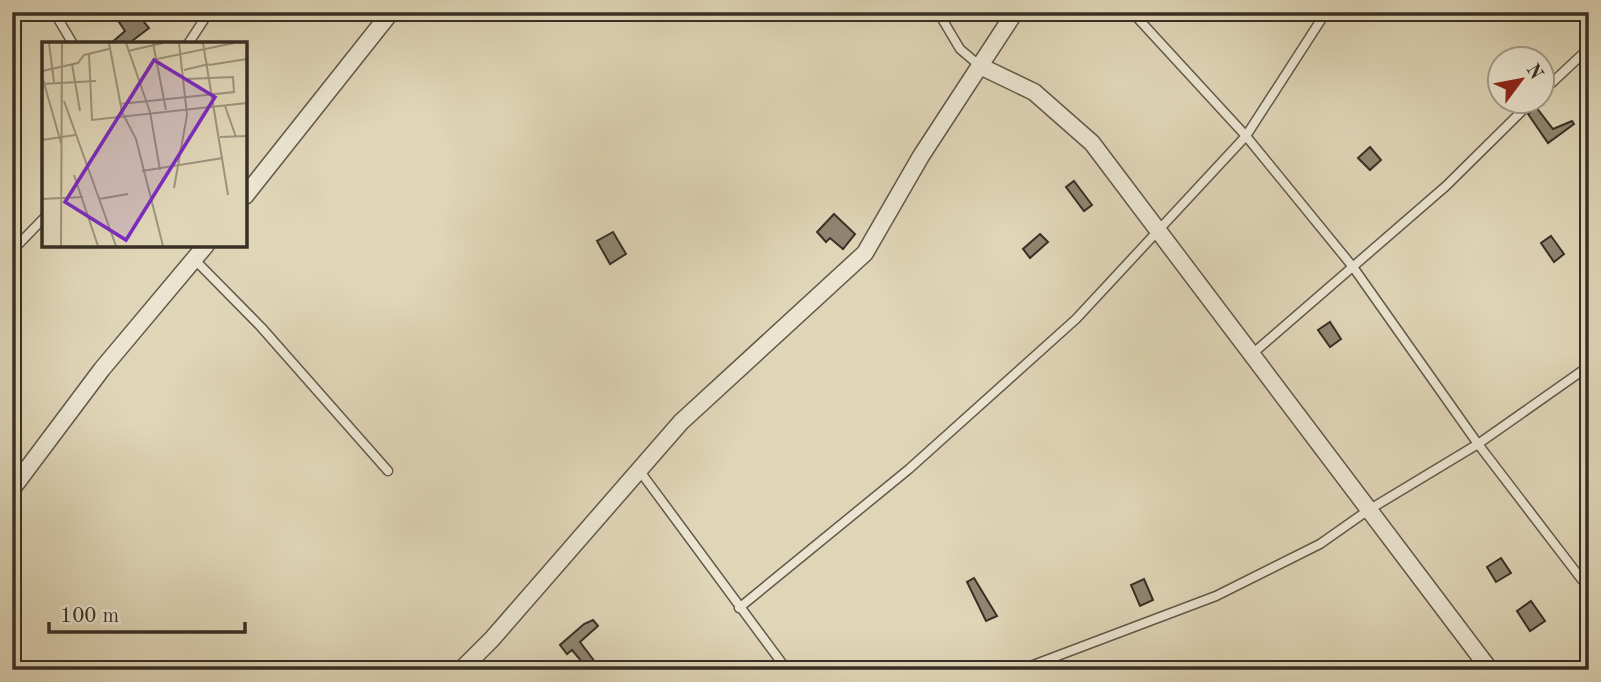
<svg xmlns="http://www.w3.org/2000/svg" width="1601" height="682" viewBox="0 0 1601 682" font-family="'Old Standard TT',serif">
<rect width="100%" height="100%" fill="#dfd5b7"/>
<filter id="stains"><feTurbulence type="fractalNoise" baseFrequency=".00286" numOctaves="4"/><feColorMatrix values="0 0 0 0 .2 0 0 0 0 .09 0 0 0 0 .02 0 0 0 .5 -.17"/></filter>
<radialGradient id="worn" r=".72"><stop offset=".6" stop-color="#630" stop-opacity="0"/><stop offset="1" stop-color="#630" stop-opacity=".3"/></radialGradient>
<g fill="#8f8571" stroke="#382f25" stroke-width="2">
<polygon points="136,12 149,28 128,44 110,44 125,31 119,22"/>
<polygon points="1536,107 1553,129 1572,121 1574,124 1548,143 1528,114"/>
<polygon points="1370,147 1381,160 1370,170 1358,158"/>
<polygon points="1074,181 1092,205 1084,211 1066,187"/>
<polygon points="834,214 855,234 843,249 830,238 826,242 817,232"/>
<polygon points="613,232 626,254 610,264 597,241"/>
<polygon points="1040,234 1048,242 1030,258 1023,249"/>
<polygon points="1551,236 1564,254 1554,262 1541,243"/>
<polygon points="1330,322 1341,339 1330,347 1318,330"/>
<polygon points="1501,558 1511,573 1496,582 1487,567"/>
<polygon points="974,578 997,616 986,621 967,582"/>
<polygon points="1144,579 1153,600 1140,606 1131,585"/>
<polygon points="1531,601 1545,621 1530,631 1517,611"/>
<polygon points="593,620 598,626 580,642 595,662 587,668 572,650 567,654 560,645 584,624"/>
</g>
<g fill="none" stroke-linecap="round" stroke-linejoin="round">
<defs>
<g id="lane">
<polyline points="54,12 73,44"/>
<polyline points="938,12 960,49 980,66"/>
<polyline points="1132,12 1246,136 1353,267 1478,444 1589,589"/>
<polyline points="188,44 209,12"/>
<polyline points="1542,92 1589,48"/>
<polyline points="12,251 44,218"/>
<polyline points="194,259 261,327 388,471"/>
<polyline points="1251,355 1446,186 1531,102"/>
<polyline points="639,470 787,670"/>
<polyline points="739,608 909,469 1076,319 1246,136 1326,12"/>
<polyline points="1020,670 1216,596 1320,544 1367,511 1478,444 1589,366"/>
</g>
<g id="street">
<polyline points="980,66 1034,92 1092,143 1490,670"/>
<polyline points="245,196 391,12"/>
<polyline points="12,489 102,369 206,245"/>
<polyline points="461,670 492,639 681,422 865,253 921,156 1015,12"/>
</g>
</defs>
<use href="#lane" stroke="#62584a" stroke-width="11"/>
<use href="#street" stroke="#62584a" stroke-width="19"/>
<use href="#lane" stroke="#eae4d0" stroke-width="8"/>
<use href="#street" stroke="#eae4d0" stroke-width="16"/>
</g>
<g transform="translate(42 42)">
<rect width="205" height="205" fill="#dfd5b7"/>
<path fill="none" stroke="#9c937d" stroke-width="2" d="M7 1 12 40M67 1 80 70 94 97 121 204M84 1 108 70 118 128M111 1 124 68M161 1 186 153M86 9 121 1M47 12 50 78 205 61M115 17 192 1M30 22 38 69M167 23 205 17M142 28 167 22M0 29 36 21 42 13 67 7M0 34 19 101M0 42 54 39M22 59 74 204M78 62 192 50 191 35 144 37M183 64 194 95M178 95 205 94M0 98 33 93M100 129 181 116M32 133 56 204M132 146 145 73 137 1M0 157 41 155M57 157 86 152M19 204 20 1"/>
<path fill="#7b2cbf" fill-opacity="0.15" stroke="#7b2cbf" stroke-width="3.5" d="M112 18 173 55 84 198 23 160Z"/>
<rect width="205" height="205" fill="none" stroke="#382f25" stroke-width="3.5"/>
</g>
<rect width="1601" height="682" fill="none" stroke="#dfd5b7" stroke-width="42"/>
<rect x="14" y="14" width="1573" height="654" fill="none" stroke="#382f25" stroke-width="3.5"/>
<rect x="21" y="21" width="1559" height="640" fill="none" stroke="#382f25" stroke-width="2"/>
<g transform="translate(1521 80) rotate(58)"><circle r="33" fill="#eae4d0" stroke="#a39c8c" stroke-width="2"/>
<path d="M0-5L12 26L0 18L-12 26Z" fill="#8f2418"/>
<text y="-10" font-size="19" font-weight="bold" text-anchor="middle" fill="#382f25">N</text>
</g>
<path d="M49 622v10h196v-10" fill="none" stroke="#382f25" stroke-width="3.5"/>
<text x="60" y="622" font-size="21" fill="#382f25" stroke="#eae4d0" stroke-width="5" paint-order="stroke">100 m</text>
<rect width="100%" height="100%" filter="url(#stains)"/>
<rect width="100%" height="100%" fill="url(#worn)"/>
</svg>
